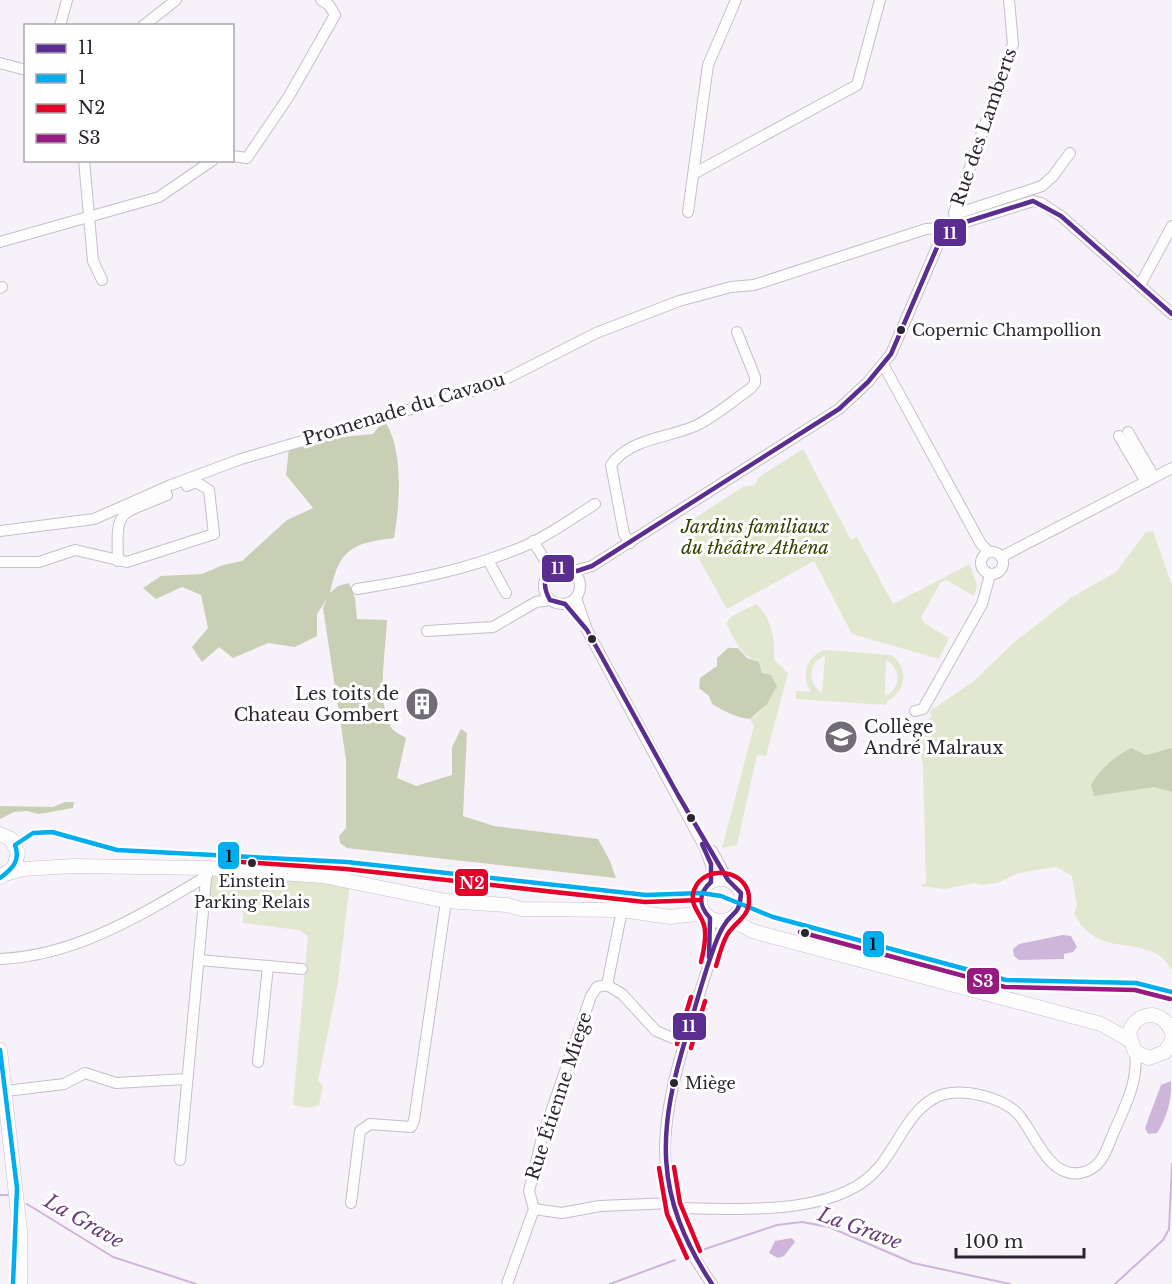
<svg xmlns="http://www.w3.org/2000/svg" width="1172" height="1284" viewBox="0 0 1172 1284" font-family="'Libre Baskerville',serif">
<rect width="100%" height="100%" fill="#f7f1fa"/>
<g fill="#e2e8d0" fill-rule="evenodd">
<polygon points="803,449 851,540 857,537 893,604 970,564 977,586 974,596 946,580 941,582 921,617 924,623 949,638 939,659 852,634 814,561 727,609 681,527 743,487 755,485 759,477"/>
<path d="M1153 531 1172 585V970C1168 965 1165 959 1160 956 1130 937 1097 956 1074 914L1077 906 1072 876 1056 867 1019 873 997 883 982 885 975 883 944 889 920 886 926 883 923 765 915 724 925 722 932 717 930 711 974 681 1011 645 1072 597 1116 572 1146 532Z"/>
<path d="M756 604C772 617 775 641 774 660L788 673 766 756 757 755 737 845 722 848 754 726 750 719 758 714 770 697 759 662C739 655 736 641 726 623L732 616Z"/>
<path d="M825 650 891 655C910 668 906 692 887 701L886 705 796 699V691L811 692C801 675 805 657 825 650ZM824 656 825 657 822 693C807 683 808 663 824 656ZM886 660C902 669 901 689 885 696Z"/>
<polygon points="207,868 350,882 338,982 318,1081 323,1086 319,1105 309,1108 293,1105 308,936 299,930 243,923 243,907 220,902 214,908 204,908"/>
</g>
<g fill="#c9cfb5">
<path d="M384 420C404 449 400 504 394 538 352 543 339 549 330 593L338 586 349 583 355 599 357 619 387 620C386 649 376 703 391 727 393 731 401 735 406 738L397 778 416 786 452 775V747L461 729 467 733 463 816 494 826 598 839 610 861 616 878 347 848 340 843 339 836 346 828V759L323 608 327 599 317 614V636L295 647 268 643 233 658 219 647 202 662 192 647 208 628 201 595 182 587 156 599 143 588 161 576 202 574 223 565 242 561 287 520 313 508 286 475 289 448 322 439 373 434Z"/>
<path d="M728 648H738L747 658 759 662 762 673 771 675 777 686 767 704 750 719C737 718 724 711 712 704L709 696 699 688 700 678 717 666V658Z"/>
<path d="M1131 748 1146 755 1172 748V792L1154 787 1094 796 1091 785C1101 768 1114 757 1131 748Z"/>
<polygon points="65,802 74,802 73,808 39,814 27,811 14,812 0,819 0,806 53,807"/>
</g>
<g fill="#ceb6da">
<polygon points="1063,935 1071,936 1077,947 1073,952 1064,954 1064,959 1019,960 1014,956 1013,949 1019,944"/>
<path d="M1171 1081C1172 1099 1167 1118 1157 1133L1148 1134 1145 1128 1161 1085Z"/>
<polygon points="792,1238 795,1242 784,1256 778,1258 769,1253 775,1241"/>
</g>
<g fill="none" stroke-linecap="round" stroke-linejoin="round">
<g stroke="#ceb6da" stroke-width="2">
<polyline points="0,1195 8,1195"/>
<polyline points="27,1204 113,1257 196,1284"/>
<polyline points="702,1250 777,1225 802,1222 829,1227 913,1263 1010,1284"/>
<polyline points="610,1284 675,1260"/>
<polyline points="1115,1284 1163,1240 1169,1229 1172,1164"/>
</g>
<defs>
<g id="street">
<polyline points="60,26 67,0"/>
<polyline points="143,26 176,0"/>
<polyline points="0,63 26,70"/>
<polyline points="232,156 247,158 289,96 335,15 329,5 321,0"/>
<polyline points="84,160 93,261 102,280"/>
<polyline points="695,173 857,85 880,0"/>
<polyline points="956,210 962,212 1042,186 1053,176 1070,153"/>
<polyline points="688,212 708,65 736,0"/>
<polyline points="955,219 954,213 1013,44 1009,0"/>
<polyline points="0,242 159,197 213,160"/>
<polyline points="1140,285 1172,226"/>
<polyline points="0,288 2,287"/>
<polyline points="884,366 981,544 989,552"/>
<polyline points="1128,432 1154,477"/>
<polyline points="1119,436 1146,482"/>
<polyline points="0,531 94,519 171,485 241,459 496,384 596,333 679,301 731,287 754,285 926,229 940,228"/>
<polyline points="533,541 551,570"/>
<path d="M630 543 624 534 611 465C630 438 668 438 695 426 715 417 732 401 750 389L755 383V377L737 332"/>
<circle cx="992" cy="563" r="11"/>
<polyline points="1001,557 1172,468"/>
<polyline points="488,560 506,593"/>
<path d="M118 561C116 506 119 516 167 495"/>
<polyline points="0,562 39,562 75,550 127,562 214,534 209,490 196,482 187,486"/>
<circle cx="562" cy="586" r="18"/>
<polyline points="574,571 592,566 839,409 868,382 891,354 938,245 959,224 1033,201 1041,203 1061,216 1172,314"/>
<path d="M357 589C416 580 473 568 527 545 551 534 573 518 595 504"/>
<polyline points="576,598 587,630 705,848 712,868 711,882"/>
<polyline points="427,631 493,627 536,602 550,600"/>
<polyline points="915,711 923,709 982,604 990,575"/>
<polyline points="712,851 728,880"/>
<polyline points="710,918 710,948"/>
<path d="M0 959C76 956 143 914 207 876"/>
<polyline points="199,960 302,969"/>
<polyline points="607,985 622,994 656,1031 685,1043"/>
<polyline points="607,985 622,910"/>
<polyline points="258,1062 268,966"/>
<polyline points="6,1091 64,1084 85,1073 116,1083 186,1079"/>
<polyline points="180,1160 207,868"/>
<polyline points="351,1203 360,1131 370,1124 411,1127 414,1121 446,901"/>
<path d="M673 1208C733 1208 838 1219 880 1166 899 1143 911 1106 941 1095 963 1088 1002 1097 1018 1114 1035 1133 1048 1178 1080 1173 1101 1170 1106 1151 1113 1134 1124 1108 1139 1082 1135 1052"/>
<polyline points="534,1209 562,1213 600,1206 672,1203"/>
<polyline points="507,1284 534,1209 529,1191 542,1138 591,996 597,987 607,985"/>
<path d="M712 1284C644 1191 661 1116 693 1015 703 983 712 949 727 920"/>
</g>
<g id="secondary">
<polyline points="0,834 11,839 18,853 14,868 0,877"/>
<polyline points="9,873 23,869 74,866 207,868 323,876 446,901 507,905 521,909 622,910 670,917 704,913"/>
<circle cx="721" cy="900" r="21"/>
<polyline points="731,919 752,931 1101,1024 1129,1040"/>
<path d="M1172 1033C1164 1008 1135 1010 1129 1034L1135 1052 1149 1058 1165 1052 1172 1040"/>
<polyline points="0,1050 20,1231 20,1284"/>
</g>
</defs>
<use href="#street" stroke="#c5bfc8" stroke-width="12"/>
<use href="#secondary" stroke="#c5bfc8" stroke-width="15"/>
<use href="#street" stroke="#fefdfe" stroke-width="10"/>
<use href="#secondary" stroke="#fefdfe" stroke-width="14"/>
<defs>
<g id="bus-1">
<path d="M702 844 711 864V882C698 894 698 905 710 918L709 957"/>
<path d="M712 1284C653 1195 657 1130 688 1031 696 1005 703 978 712 953 715 944 718 935 723 927 733 909 739 918 741 893L728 880 678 795 587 630 565 604 550 600C543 588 542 574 556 568L577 571 592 566 839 409 868 382 891 354 938 245 959 224 1033 201 1061 216 1172 314"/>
</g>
<g id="bus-2">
<path d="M0 878C12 869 21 861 15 845L33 833 52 832 117 850 347 862 646 895 701 893 721 896 773 917 1006 980 1136 983 1172 992"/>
<polyline points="0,1050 17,1188 13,1284"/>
</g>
<g id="bus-3">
<polyline points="242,862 346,869 645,902 701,900"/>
<path d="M701 962C704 950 707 936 704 925 700 912 689 905 694 890 705 862 751 870 749 901 749 917 735 922 727 935 722 944 719 956 716 966"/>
<polyline points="677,1044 691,997"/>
<polyline points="691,1048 705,1001"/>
<polyline points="674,1167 680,1203 700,1251"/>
<polyline points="659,1168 667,1214 687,1258"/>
</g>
<polyline id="bus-4" points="800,932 1005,987 1135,990 1170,999"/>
</defs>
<use href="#bus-1" stroke="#fff" stroke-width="9"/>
<use href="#bus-2" stroke="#fff" stroke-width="9"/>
<use href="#bus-3" stroke="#fff" stroke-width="9"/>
<use href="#bus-4" stroke="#fff" stroke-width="9"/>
<use href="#bus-1" stroke="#5c2d91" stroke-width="4.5"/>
<use href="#bus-2" stroke="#00adee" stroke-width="4.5"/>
<use href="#bus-3" stroke="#e4002b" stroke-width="4.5"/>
<use href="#bus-4" stroke="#951b81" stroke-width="4.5"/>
</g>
<defs>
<symbol id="building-disc" viewBox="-11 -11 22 22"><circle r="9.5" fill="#736c77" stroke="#fff"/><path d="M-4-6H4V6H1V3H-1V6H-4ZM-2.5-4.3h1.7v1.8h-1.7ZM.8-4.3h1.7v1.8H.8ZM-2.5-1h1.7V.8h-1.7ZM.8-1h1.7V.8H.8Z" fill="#fff"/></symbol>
<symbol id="school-disc" viewBox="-11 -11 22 22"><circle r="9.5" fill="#736c77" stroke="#fff"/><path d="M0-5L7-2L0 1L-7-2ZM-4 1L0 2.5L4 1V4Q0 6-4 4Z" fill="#fff"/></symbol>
</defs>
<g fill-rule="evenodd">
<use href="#building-disc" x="403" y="685" width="38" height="38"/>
<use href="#school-disc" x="822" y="718" width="38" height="38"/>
</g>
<g fill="#2c2530" stroke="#fff" stroke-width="2">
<circle cx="901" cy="330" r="5"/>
<circle cx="592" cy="639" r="5"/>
<circle cx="691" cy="818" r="5"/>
<circle cx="252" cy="863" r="5"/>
<circle cx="805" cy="933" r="5"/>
<circle cx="674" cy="1083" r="5"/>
</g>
<g text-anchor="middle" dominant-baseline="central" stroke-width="6" stroke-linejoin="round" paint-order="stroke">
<g font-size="16" fill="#2c2530" stroke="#fff" text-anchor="start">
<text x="912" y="330">Copernic Champollion</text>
<text x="252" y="881" text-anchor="middle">Einstein<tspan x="252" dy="21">Parking Relais</tspan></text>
<text x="685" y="1083">Miège</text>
</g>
<g font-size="18" fill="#2c2530" stroke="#fff">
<text transform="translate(984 127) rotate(-71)">Rue des Lamberts</text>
<text transform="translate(404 409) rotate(-17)">Promenade du Cavaou</text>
<text transform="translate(559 1096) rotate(-72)">Rue Étienne Miege</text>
</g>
<g font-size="18" font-style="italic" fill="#334100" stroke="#fff">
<text x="755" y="527">Jardins familiaux<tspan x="755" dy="21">du théâtre Athéna</tspan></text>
</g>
<g font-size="18" fill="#2c2530" stroke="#fff" text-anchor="end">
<text x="399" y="694">Les toits de<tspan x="399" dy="21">Chateau Gombert</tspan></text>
<text x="864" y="727" text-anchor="start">Collège<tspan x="864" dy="21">André Malraux</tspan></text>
</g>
<g font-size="20" font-style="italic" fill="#673c7a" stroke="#fff">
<text transform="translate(84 1221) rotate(30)">La Grave</text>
<text transform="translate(860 1228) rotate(20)">La Grave</text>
</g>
</g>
<g stroke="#fff" stroke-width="2">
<rect x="933" y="218" width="34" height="29" rx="6" fill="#5c2d91"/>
<rect x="541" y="554" width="34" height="29" rx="6" fill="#5c2d91"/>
<rect x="217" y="841" width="23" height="29" rx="6" fill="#00adee"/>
<rect x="454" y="868" width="35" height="29" rx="6" fill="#e4002b"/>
<rect x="862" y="930" width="23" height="28" rx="6" fill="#00adee"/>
<rect x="966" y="967" width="34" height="28" rx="6" fill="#951b81"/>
<rect x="672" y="1012" width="35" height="29" rx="6" fill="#5c2d91"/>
</g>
<g font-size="16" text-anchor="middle" font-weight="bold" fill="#fff">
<text x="950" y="239">11</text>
<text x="558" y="574">11</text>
<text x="472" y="889">N2</text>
<text x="983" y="987">S3</text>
<text x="689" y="1032">11</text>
</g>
<g font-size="16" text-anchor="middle" font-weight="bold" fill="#111">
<text x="229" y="862">1</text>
<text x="873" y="950">1</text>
</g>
<rect x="24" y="24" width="210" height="138" fill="#ffffff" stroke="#aba8ac" stroke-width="1.5"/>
<rect x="36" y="44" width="30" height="9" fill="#5c2d91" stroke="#aba8ac" stroke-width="1.5"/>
<text x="78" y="54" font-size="18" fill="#2c2530">11</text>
<rect x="36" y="74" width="30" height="9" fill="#00adee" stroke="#aba8ac" stroke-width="1.5"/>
<text x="78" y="84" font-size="18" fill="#2c2530">1</text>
<rect x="36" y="104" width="30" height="9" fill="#e4002b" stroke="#aba8ac" stroke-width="1.5"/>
<text x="78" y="114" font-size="18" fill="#2c2530">N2</text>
<rect x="36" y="134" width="30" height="9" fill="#951b81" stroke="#aba8ac" stroke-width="1.5"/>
<text x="78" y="144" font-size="18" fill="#2c2530">S3</text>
<path d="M956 1248v9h128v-9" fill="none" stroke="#2c2530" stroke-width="3"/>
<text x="965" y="1248" font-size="18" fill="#2c2530" stroke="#ffffff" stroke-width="4.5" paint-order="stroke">100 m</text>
</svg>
